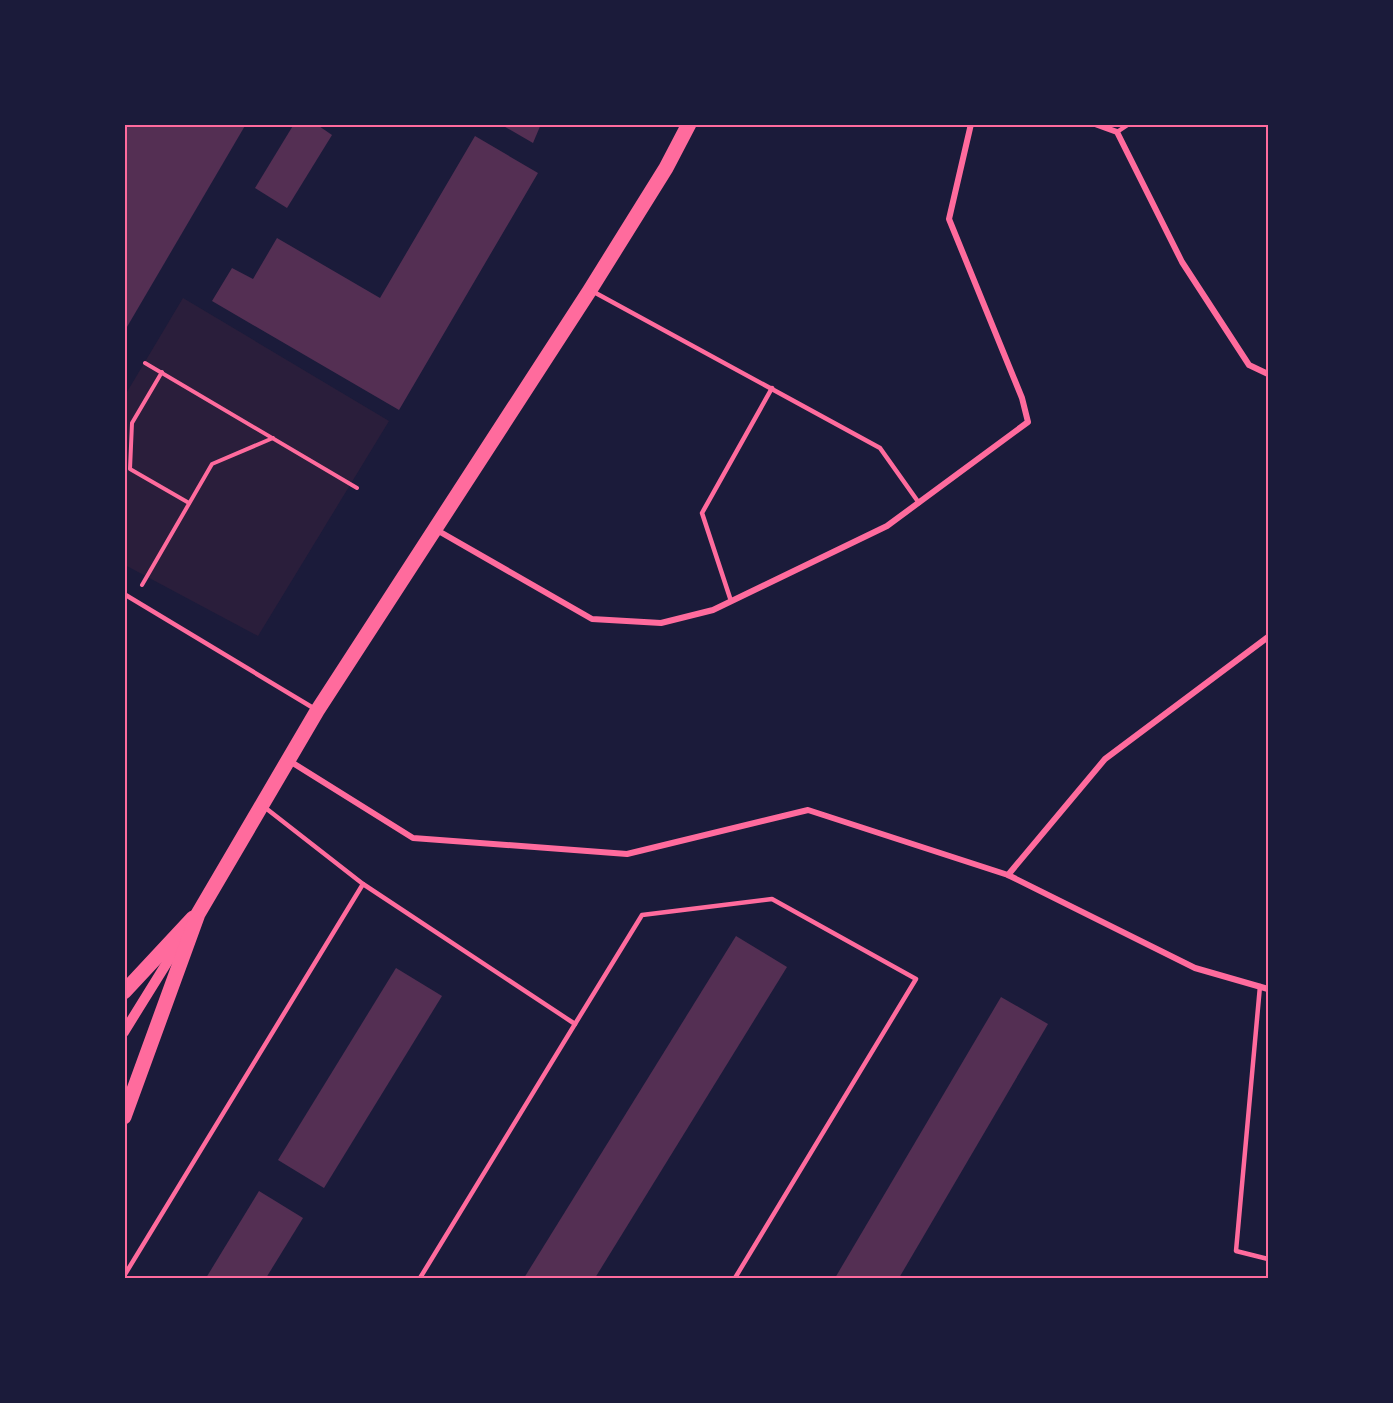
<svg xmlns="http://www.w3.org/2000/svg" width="1393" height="1403" viewBox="0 0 1393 1403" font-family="Quicksand,sans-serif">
<rect width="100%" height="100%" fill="#1b1b3a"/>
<polygon fill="#2a1e3b" points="183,298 389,421 258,636 125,565 124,397"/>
<g fill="#542f53">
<polygon points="124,124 246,124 124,332"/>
<polygon points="294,124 316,124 332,135 287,208 255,188"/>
<polygon points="500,124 541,124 533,143"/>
<polygon points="475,136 538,173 399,410 212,301 232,268 253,279 277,238 380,298"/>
<polygon points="736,936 787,967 595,1278 524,1278"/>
<polygon points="396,968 442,996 324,1188 278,1160"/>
<polygon points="1001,997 1048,1024 899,1278 835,1278"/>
<polygon points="259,1191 303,1218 266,1278 206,1278"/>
</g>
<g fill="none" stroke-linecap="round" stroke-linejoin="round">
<g stroke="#ff6b9d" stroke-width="4">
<polyline points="145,363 357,488"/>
<polyline points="162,372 132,423 130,469 189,503"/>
<polyline points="142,585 212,464 273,438"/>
</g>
<g stroke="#ff6b9d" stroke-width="4.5">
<polyline points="1117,132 1129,124"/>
<polyline points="592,291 880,448 919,503"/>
<polyline points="124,594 315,709"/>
<polyline points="731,601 702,513 772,388"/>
<polyline points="263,806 363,884"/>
<polyline points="1260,986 1236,1251 1268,1259"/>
<polyline points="575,1024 642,915 772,899 916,979 735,1278"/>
<polyline points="124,1276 363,884 575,1024 420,1278"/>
</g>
<g stroke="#ff6b9d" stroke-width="6">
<polyline points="1095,124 1117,132 1182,262 1249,365 1268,374"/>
<polyline points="435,529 592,619 661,623 713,610 887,526 1028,422 1022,398 949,219 971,124"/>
<polyline points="288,760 413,838 627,854 808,810 1008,875 1195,968 1268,989"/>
<polyline points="1008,875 1105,759 1268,637"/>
</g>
<polyline stroke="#ff6b9d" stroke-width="10" points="124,1032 186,932"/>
<g stroke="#ff6b9d" stroke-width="15">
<polyline points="124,992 193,918"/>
<polyline points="124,1117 198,914 317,711 590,290 666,168 689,124"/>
</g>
</g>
<rect width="1393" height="1403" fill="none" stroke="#1b1b3a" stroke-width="252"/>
<rect x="126" y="126" width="1141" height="1151" fill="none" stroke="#ff6b9d" stroke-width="2"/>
</svg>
